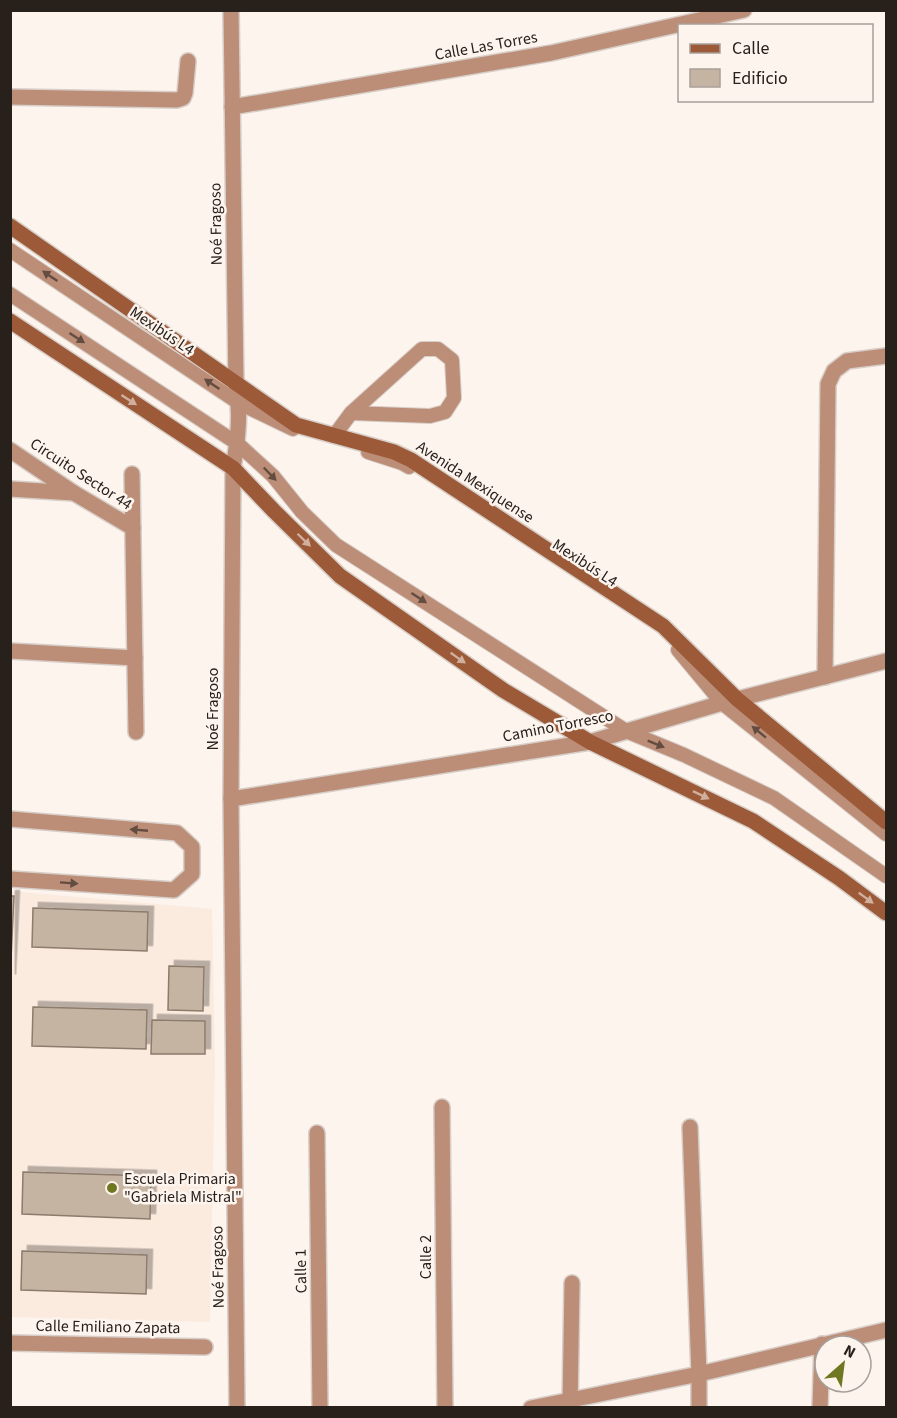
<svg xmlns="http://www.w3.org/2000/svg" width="897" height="1418" viewBox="0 0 897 1418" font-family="'Source Sans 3',sans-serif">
<defs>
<filter id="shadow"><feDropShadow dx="5.5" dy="-5.5" stdDeviation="0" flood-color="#0004"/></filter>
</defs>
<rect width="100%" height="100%" fill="#fdf4ee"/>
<polygon fill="#fbeade" points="11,891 212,909 215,1059 210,1322 11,1317"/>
<g fill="#c6b4a3" stroke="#8c7b6c" stroke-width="1.5" filter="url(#shadow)">
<polygon points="10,896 14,896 10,980"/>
<polygon points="33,908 148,912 147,951 32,947"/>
<polygon points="169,966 204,967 203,1011 168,1010"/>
<polygon points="33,1007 147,1010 146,1049 32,1046"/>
<polygon points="152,1020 205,1021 205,1054 151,1054"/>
<polygon points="23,1172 151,1176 150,1219 22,1214"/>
<polygon points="22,1251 147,1255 146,1294 21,1290"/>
</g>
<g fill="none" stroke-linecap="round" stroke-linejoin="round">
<defs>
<g id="service">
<polyline points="10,250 239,403 293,429"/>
<polyline points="10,294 238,444 273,476 302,512 336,545 626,731 684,755 774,798 886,876"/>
<polyline points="334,436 351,413 422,349 438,349 452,360 454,398 445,412 430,416 351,413"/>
<polyline points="368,452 402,463 409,467"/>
<polyline points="678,650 722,703 886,834"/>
</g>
<g id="minor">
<path d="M231 10 236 384C241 413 238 440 233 468L231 799 237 1408"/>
<polyline points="10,97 177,100 183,98 185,93 188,61"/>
<polyline points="232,107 551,53 744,10"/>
<polyline points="10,450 74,493 133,528"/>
<polyline points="132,474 136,732"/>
<polyline points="10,489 74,493"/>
<polyline points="10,651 135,658"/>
<polyline points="825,677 828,384 834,371 847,361 886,356"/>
<polyline points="231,799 590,742 722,703 886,661"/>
<polyline points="442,1107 445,1408"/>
<polyline points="690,1127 699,1374 699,1408"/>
<polyline points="317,1133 320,1408"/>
<polyline points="10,1343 205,1347"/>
<polyline points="531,1408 699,1374 886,1330"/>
<polyline points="570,1408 572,1283"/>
<polyline points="820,1408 822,1344"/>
</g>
<polyline id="tertiary" points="10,819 177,833 192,847 192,874 174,890 10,879"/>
<g id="secondary">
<polyline points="10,226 296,425 394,452 411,460 663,626 737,699 886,822"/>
<polyline points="10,321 233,468 274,511 340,576 503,690 590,742 753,821 839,878 886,913"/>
</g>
</defs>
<use href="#service" stroke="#d7cec8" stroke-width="16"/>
<use href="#minor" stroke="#d7cec8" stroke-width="18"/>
<use href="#tertiary" stroke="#d7cec8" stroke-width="18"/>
<use href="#secondary" stroke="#d7cec8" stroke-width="18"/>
<use href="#service" stroke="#bc8d77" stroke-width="14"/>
<use href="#minor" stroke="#bc8d77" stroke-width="15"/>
<use href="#tertiary" stroke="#bc8d77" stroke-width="15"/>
<use href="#secondary" stroke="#9c5a38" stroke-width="15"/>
</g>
<defs><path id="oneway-solid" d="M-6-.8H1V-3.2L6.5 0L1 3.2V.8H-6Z" transform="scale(1.5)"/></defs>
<g fill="#634c40">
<use href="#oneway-solid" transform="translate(50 276) rotate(-146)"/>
<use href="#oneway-solid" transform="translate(77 338) rotate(33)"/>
<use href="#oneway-solid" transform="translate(212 384) rotate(-146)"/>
<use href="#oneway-solid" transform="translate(270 474) rotate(46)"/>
<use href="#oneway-solid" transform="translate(419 598) rotate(33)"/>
<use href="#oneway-solid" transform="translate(759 732) rotate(-141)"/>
<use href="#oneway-solid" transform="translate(656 744) rotate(22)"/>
<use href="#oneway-solid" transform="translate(139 830) rotate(-175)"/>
<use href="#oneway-solid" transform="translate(69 883) rotate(4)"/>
</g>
<g fill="#d1af9c">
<use href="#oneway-solid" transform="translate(129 400) rotate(33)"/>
<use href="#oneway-solid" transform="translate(304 540) rotate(44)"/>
<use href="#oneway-solid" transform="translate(458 658) rotate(35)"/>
<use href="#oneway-solid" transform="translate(701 795) rotate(26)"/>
<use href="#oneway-solid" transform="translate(866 898) rotate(36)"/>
</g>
<circle fill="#6f7721" stroke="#fdf4ee" stroke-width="2" cx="112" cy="1188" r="6"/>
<g text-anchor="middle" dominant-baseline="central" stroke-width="5" stroke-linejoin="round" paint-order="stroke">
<g font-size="16" fill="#28201b" stroke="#fdf4ee">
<text transform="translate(486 46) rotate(-10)">Calle Las Torres</text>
<text transform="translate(216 224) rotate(-91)">Noé Fragoso</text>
<text transform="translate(162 331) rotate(34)">Mexibús L4</text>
<text transform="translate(81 474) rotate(33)">Circuito Sector 44</text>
<text transform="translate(475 482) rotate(33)">Avenida Mexiquense</text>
<text transform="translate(585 563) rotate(33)">Mexibús L4</text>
<text transform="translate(213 709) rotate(-90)">Noé Fragoso</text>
<text transform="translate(558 726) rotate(-11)">Camino Torresco</text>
<text transform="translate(426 1257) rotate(-90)">Calle 2</text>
<text transform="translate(218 1267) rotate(-91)">Noé Fragoso</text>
<text transform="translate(301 1271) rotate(-91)">Calle 1</text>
<text transform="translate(108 1327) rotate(1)">Calle Emiliano Zapata</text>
</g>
<g font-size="16" fill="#28201b" stroke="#fdf4ee" text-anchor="start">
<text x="124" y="1179">Escuela Primaria<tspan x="124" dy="18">"Gabriela Mistral"</tspan></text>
</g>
</g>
<rect width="897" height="1418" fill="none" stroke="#28201b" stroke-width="24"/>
<rect x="678" y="24" width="195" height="78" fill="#fdf4ee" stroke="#a89f9a" stroke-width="1.5"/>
<rect x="690" y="44" width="30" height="9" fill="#9c5a38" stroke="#a89f9a" stroke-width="1.5"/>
<text x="732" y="54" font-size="18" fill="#28201b">Calle</text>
<rect x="690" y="69" width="30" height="18" fill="#c6b4a3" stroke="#a89f9a" stroke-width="1.5"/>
<text x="732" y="84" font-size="18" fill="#28201b">Edificio</text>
<g transform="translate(843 1364) rotate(28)"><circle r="28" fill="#fdf4ee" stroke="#a89f9a" stroke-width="1.5"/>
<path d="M0-4.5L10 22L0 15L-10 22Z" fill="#6f7721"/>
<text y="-9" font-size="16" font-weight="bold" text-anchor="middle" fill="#28201b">N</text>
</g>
</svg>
